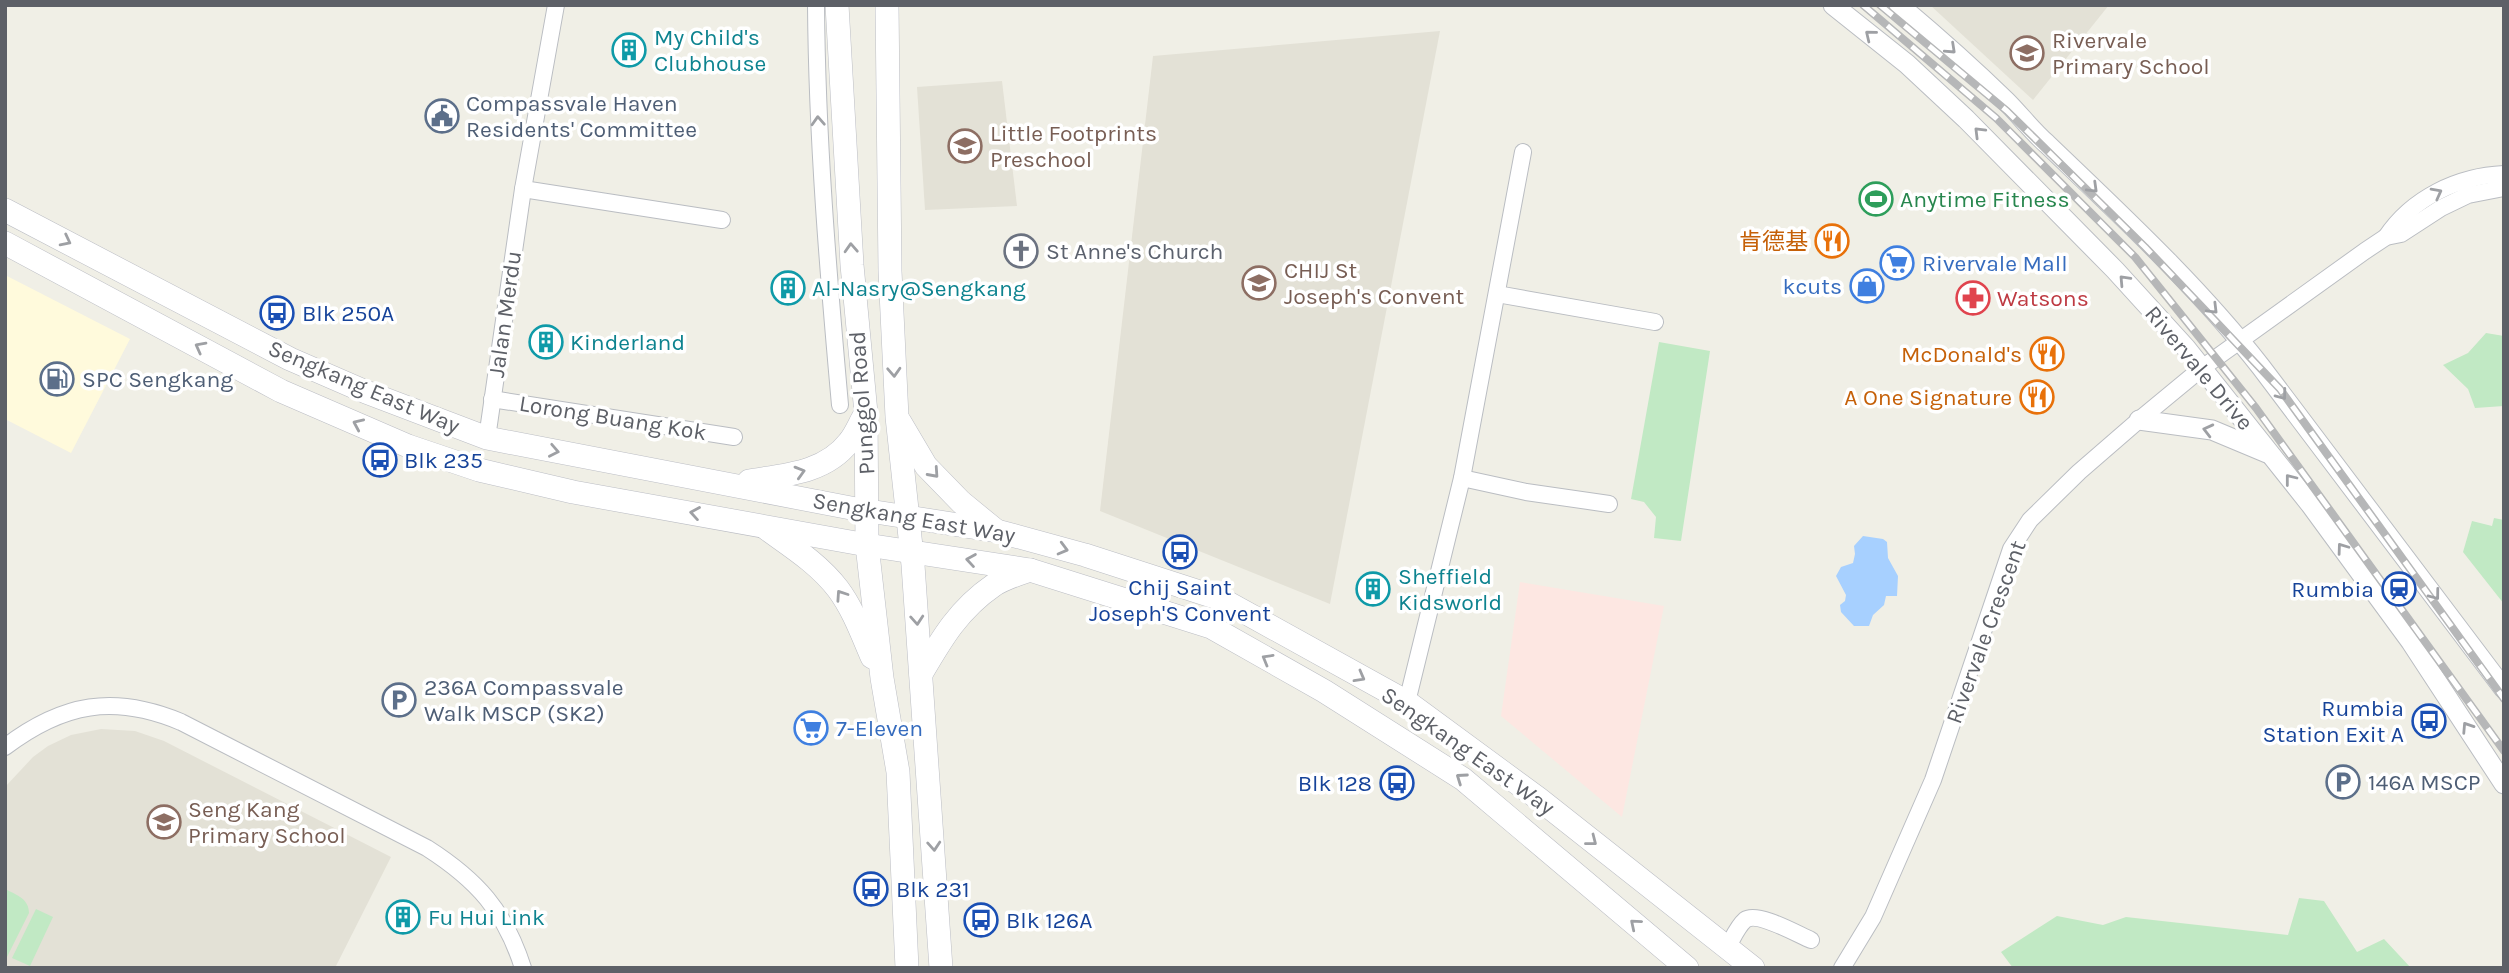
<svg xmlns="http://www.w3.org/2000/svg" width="2509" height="973" viewBox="0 0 2509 973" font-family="Karla,'Noto Sans SC',sans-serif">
<rect width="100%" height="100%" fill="#f0efe6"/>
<polygon fill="#fffadc" points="5,275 130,339 71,453 5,419"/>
<g fill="#e3e1d6">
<polygon points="1930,5 2109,5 2033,100"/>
<polygon points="1440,31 1330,604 1100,511 1153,56"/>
<polygon points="1002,81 1017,206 925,210 917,87"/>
<polygon points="101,729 135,731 164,741 391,857 335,968 5,968 5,787 33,757 48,746 71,735"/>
</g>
<polygon fill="#fde7e2" points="1520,582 1664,606 1622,817 1501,716"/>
<g fill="#c1e9c4">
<polygon points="2486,333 2504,336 2504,406 2475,408 2468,389 2443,365 2468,353"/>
<polygon points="1659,342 1710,351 1681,541 1654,538 1656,517 1644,502 1631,499"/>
<polygon points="2494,518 2504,520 2504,604 2463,552 2472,521 2492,526"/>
<path d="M5 889C17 895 29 899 29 913L5 961Z"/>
<polygon points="2299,898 2324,901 2357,952 2384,939 2411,968 2013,968 2001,952 2057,916 2103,925 2126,917 2288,935"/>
<polygon points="36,909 53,917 30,966 12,958"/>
</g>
<polygon fill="#a7d0ff" points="1863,536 1883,539 1887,542 1888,558 1898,576 1897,596 1886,596 1884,605 1873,615 1869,626 1854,626 1841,612 1840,605 1845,601 1846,595 1836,576 1841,567 1853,563 1855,554 1854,546"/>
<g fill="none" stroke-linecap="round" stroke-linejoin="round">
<defs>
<g id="minor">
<path d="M816 5C817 139 828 271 840 405"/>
<polyline points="523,189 722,220"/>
<path d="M2386 237C2412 198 2458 176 2504 174"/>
<polyline points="1497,294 1655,322"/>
<polyline points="492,399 734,437"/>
<polyline points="487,438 523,189 556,5"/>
<polyline points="1462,478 1526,492 1609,504"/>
<polyline points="1407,702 1462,478 1523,152"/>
<path d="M5 747C63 703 114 694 181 722L427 848C477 880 505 911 523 968"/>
<path d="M1727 948C1732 940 1737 927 1745 920 1757 911 1797 934 1811 940"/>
<polyline points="1842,968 1873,917 1933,780 2011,549 2030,520 2079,472 2139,420 2202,368 2365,251 2386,237 2401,234 2441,208 2468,195 2504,188"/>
</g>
<g id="tertiary">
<polyline points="1833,5 1907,64 1966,119 2115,270 2186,348 2310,504 2411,642 2504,784"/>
<path d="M1899 5C1936 36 1972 68 2006 101 2020 115 2032 131 2047 144 2121 215 2198 286 2261 367L2504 689"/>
<polyline points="2139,420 2212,430 2267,453"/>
</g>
<g id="secondary">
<polyline points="837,5 852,265 866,413 867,545 882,678 898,772 907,968"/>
<polyline points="887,5 890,271 897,417 913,565 941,968"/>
<polyline points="5,210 290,359 366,392 487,438 856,509 997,531 1085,555 1221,599 1407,702 1539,799 1753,968"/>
<polyline points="5,243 281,391 408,446 479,470 573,492 867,545 1030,570 1211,627 1324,691 1463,779 1687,968"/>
<polyline points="900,422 926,466 961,502 994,529"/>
<path d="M749 481C785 475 825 473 849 442 856 434 860 422 866 413"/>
<path d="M767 529C792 547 819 564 838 589 853 609 862 634 872 657"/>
<path d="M921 674C942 638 959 609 994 585 1005 578 1018 574 1030 570"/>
</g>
</defs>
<use href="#minor" stroke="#babdc2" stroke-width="18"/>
<use href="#tertiary" stroke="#babdc2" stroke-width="21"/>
<use href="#secondary" stroke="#bbbdc4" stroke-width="24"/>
<use href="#minor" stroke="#fff" stroke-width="16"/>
<use href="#tertiary" stroke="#fff" stroke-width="19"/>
<use href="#secondary" stroke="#fff" stroke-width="23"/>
<defs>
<g id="rail">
<polyline points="1863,5 1996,118 2135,257 2256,408 2504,751"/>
<polyline points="1880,5 2007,111 2145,247 2280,389 2504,699"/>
</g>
</defs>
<use href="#rail" stroke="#b6b7b8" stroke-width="8"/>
<use href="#rail" stroke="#fff" stroke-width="5" stroke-dasharray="16" stroke-linecap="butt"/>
</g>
<defs><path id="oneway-chevron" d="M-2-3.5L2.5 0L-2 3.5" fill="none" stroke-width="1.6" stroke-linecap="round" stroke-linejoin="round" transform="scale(1.75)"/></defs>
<g stroke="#9ea0a4">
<use href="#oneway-chevron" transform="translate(1870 35) rotate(-141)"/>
<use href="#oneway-chevron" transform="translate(1951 49) rotate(43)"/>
<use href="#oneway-chevron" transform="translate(818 121) rotate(-93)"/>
<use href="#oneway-chevron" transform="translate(1979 132) rotate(-135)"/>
<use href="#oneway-chevron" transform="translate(2093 188) rotate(44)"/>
<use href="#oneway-chevron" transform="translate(2437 193) rotate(-28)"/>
<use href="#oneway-chevron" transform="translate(66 241) rotate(27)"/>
<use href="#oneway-chevron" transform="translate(851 248) rotate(-93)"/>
<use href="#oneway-chevron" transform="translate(2124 280) rotate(-133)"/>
<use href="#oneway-chevron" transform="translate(2213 309) rotate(45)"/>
<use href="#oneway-chevron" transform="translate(200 347) rotate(-152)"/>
<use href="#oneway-chevron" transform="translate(894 372) rotate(87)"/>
<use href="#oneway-chevron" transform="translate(2282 395) rotate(53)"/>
<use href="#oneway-chevron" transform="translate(358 424) rotate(-156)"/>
<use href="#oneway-chevron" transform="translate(2208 430) rotate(-166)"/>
<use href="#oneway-chevron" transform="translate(554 451) rotate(11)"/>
<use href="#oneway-chevron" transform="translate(800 472) rotate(-16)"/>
<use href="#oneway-chevron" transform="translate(934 473) rotate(48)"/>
<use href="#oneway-chevron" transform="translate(2290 479) rotate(-128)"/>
<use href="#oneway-chevron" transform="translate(695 513) rotate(-170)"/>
<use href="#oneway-chevron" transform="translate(2342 548) rotate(-126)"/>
<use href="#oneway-chevron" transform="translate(1063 549) rotate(15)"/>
<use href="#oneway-chevron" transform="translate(971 560) rotate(-171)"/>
<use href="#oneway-chevron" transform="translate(841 595) rotate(-124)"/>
<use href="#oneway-chevron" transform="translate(2435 595) rotate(53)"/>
<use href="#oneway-chevron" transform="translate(917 620) rotate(86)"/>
<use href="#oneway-chevron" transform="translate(1267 659) rotate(-150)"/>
<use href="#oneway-chevron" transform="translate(1360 677) rotate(29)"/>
<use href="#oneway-chevron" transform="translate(2467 727) rotate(-123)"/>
<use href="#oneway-chevron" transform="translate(1461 778) rotate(-145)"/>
<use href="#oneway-chevron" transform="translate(1592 841) rotate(38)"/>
<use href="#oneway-chevron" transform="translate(934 846) rotate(86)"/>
<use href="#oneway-chevron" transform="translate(1635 924) rotate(-140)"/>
</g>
<defs>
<symbol id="building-ring" viewBox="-11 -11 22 22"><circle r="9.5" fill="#fff" stroke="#0f9aa8" stroke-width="1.5"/><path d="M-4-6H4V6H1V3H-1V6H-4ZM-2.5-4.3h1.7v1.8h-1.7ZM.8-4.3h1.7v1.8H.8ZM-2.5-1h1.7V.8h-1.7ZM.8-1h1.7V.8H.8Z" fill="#0f9aa8"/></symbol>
<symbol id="school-ring" viewBox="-11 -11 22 22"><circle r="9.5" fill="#fff" stroke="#8d6e63" stroke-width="1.5"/><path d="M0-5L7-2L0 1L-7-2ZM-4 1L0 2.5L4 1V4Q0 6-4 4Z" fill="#8d6e63"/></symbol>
<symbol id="civic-ring" viewBox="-11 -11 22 22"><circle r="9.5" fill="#fff" stroke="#5c6f8a" stroke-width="1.5"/><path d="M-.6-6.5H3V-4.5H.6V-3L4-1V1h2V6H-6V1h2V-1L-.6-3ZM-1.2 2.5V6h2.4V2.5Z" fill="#5c6f8a"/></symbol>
<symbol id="stadium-ring" viewBox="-11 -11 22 22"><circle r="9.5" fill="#fff" stroke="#2e9e5b" stroke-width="1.5"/><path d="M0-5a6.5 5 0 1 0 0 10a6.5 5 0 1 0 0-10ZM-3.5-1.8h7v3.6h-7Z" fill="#2e9e5b"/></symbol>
<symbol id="restaurant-ring" viewBox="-11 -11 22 22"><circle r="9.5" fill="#fff" stroke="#e8710a" stroke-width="1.5"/><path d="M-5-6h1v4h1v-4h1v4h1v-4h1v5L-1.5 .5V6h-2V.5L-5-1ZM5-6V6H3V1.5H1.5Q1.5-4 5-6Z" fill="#e8710a"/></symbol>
<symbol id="church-ring" viewBox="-11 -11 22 22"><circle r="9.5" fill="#fff" stroke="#6b7280" stroke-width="1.5"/><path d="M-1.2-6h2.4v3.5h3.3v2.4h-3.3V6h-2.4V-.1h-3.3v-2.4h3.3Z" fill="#6b7280"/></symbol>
<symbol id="supermarket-ring" viewBox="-11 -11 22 22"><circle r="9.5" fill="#fff" stroke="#3f7fe0" stroke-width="1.5"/><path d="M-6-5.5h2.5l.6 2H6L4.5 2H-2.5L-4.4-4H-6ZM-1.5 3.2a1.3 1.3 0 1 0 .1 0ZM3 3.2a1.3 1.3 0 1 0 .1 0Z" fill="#3f7fe0"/></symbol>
<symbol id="shop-ring" viewBox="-11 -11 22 22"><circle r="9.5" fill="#fff" stroke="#3f7fe0" stroke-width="1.5"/><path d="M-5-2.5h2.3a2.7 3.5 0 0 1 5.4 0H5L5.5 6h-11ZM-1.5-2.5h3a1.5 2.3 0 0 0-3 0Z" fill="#3f7fe0"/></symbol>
<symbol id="pharmacy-ring" viewBox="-11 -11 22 22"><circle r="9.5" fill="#fff" stroke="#e0444e" stroke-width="1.5"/><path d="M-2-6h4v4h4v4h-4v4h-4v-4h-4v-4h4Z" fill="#e0444e"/></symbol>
<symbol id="bus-ring" viewBox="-11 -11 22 22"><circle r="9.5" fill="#fff" stroke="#1a4fb4" stroke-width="1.5"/><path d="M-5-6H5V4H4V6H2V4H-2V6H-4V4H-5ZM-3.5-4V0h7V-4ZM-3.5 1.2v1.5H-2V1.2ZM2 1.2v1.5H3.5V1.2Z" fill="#1a4fb4"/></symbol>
<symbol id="fuel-ring" viewBox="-11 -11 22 22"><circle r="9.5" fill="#fff" stroke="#5c6f8a" stroke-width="1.5"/><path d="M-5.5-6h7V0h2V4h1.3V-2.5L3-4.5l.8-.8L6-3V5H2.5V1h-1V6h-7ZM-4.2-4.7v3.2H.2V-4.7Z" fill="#5c6f8a"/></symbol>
<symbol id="station-ring" viewBox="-11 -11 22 22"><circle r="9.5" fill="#fff" stroke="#1a4fb4" stroke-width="1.5"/><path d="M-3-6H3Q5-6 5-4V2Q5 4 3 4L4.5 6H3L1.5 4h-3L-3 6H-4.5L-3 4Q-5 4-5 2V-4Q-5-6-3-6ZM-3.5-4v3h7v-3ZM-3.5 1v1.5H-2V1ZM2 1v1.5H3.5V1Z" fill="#1a4fb4"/></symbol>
<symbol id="parking-ring" viewBox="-11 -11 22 22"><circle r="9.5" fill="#fff" stroke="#5c6f8a" stroke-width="1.5"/><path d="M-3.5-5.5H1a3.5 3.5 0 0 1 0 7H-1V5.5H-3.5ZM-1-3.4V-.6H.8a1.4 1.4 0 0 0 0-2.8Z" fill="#5c6f8a"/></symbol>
</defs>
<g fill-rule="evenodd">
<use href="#building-ring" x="610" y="31" width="38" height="38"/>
<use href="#school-ring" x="2008" y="34" width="38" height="38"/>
<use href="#civic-ring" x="423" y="97" width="38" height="38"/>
<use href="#school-ring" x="946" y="127" width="38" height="38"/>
<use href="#stadium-ring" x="1857" y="180" width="38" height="38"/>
<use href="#restaurant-ring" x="1813" y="222" width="38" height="38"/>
<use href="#church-ring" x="1002" y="232" width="38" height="38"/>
<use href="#supermarket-ring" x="1878" y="244" width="38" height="38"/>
<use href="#school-ring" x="1240" y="264" width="38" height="38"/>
<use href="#shop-ring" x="1848" y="267" width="38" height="38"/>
<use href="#building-ring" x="769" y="269" width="38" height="38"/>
<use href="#pharmacy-ring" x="1954" y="279" width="38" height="38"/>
<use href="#bus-ring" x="258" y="294" width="38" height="38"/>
<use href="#building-ring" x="527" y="323" width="38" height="38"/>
<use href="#restaurant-ring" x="2028" y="335" width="38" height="38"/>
<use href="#fuel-ring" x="38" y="360" width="38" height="38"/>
<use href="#restaurant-ring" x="2018" y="378" width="38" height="38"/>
<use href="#bus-ring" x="361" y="441" width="38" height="38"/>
<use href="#bus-ring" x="1161" y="533" width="38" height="38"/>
<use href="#building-ring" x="1354" y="570" width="38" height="38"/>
<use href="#station-ring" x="2380" y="570" width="38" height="38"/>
<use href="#parking-ring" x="380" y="681" width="38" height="38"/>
<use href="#bus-ring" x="2410" y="702" width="38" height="38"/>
<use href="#supermarket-ring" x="792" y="709" width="38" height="38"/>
<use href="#parking-ring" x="2324" y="763" width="38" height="38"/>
<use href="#bus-ring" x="1378" y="764" width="38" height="38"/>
<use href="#school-ring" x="145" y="803" width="38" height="38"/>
<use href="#bus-ring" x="852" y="870" width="38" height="38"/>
<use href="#building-ring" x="384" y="898" width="38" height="38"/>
<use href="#bus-ring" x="962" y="901" width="38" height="38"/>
</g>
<g text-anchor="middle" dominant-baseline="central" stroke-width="7" stroke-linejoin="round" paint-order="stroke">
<g font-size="23" fill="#0d838f" stroke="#fff" text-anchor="start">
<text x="654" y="37">My Child's<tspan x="654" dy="26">Clubhouse</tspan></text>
<text x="812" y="288">Al-Nasry@Sengkang</text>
<text x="570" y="342">Kinderland</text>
<text x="1398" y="576">Sheffield<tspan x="1398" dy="26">Kidsworld</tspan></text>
<text x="428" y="917">Fu Hui Link</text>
</g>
<g font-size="23" fill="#785e54" stroke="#fff" text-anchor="start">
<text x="2052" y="40">Rivervale<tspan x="2052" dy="26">Primary School</tspan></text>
<text x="990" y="133">Little Footprints<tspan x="990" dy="26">Preschool</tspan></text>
<text x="1284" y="270">CHIJ St<tspan x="1284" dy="26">Joseph's Convent</tspan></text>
<text x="188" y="809">Seng Kang<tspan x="188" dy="26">Primary School</tspan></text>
</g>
<g font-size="23" fill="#4e5e75" stroke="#fff" text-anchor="start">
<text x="466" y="103">Compassvale Haven<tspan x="466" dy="26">Residents' Committee</tspan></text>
<text x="82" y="379">SPC Sengkang</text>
<text x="424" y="687">236A Compassvale<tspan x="424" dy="26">Walk MSCP (SK2)</tspan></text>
<text x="2368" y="782">146A MSCP</text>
</g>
<g font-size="23" fill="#27864d" stroke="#fff" text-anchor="start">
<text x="1900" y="199">Anytime Fitness</text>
</g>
<g font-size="23" fill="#c56008" stroke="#fff" text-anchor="end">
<text x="1808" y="241">肯德基</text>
<text x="2022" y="354">McDonald's</text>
<text x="2012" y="397">A One Signature</text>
</g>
<g font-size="23" fill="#5b616d" stroke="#fff" text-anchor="start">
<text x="1046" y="251">St Anne's Church</text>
</g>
<g font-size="23" fill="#366cbe" stroke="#fff" text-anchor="start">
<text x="1922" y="263">Rivervale Mall</text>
<text x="1842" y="286" text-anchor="end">kcuts</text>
<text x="836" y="728">7-Eleven</text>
</g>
<g font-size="23" fill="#be3a42" stroke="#fff" text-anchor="start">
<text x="1997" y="298">Watsons</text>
</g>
<g font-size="23" fill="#164399" stroke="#fff" text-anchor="start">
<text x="302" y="313">Blk 250A</text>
<text x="404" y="460">Blk 235</text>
<text x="1180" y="587" text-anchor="middle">Chij Saint<tspan x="1180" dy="26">Joseph'S Convent</tspan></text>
<text x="2374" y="589" text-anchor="end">Rumbia</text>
<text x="2404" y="708" text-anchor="end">Rumbia<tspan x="2404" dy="26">Station Exit A</tspan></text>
<text x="1372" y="783" text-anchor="end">Blk 128</text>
<text x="896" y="889">Blk 231</text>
<text x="1006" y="920">Blk 126A</text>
</g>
<g font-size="23" fill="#5d6067" stroke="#fff">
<text transform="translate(505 314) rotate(-82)">Jalan Merdu</text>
<text transform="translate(2199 368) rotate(50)">Rivervale Drive</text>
<text transform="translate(364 387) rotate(23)">Sengkang East Way</text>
<text transform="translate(862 403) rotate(-94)">Punggol Road</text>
<text transform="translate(613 418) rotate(9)">Lorong Buang Kok</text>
<text transform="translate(914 518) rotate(10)">Sengkang East Way</text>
<text transform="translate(1986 632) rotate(-70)">Rivervale Crescent</text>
<text transform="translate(1468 751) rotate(35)">Sengkang East Way</text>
</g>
</g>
<rect width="2509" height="973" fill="none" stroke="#5d6067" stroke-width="14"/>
</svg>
